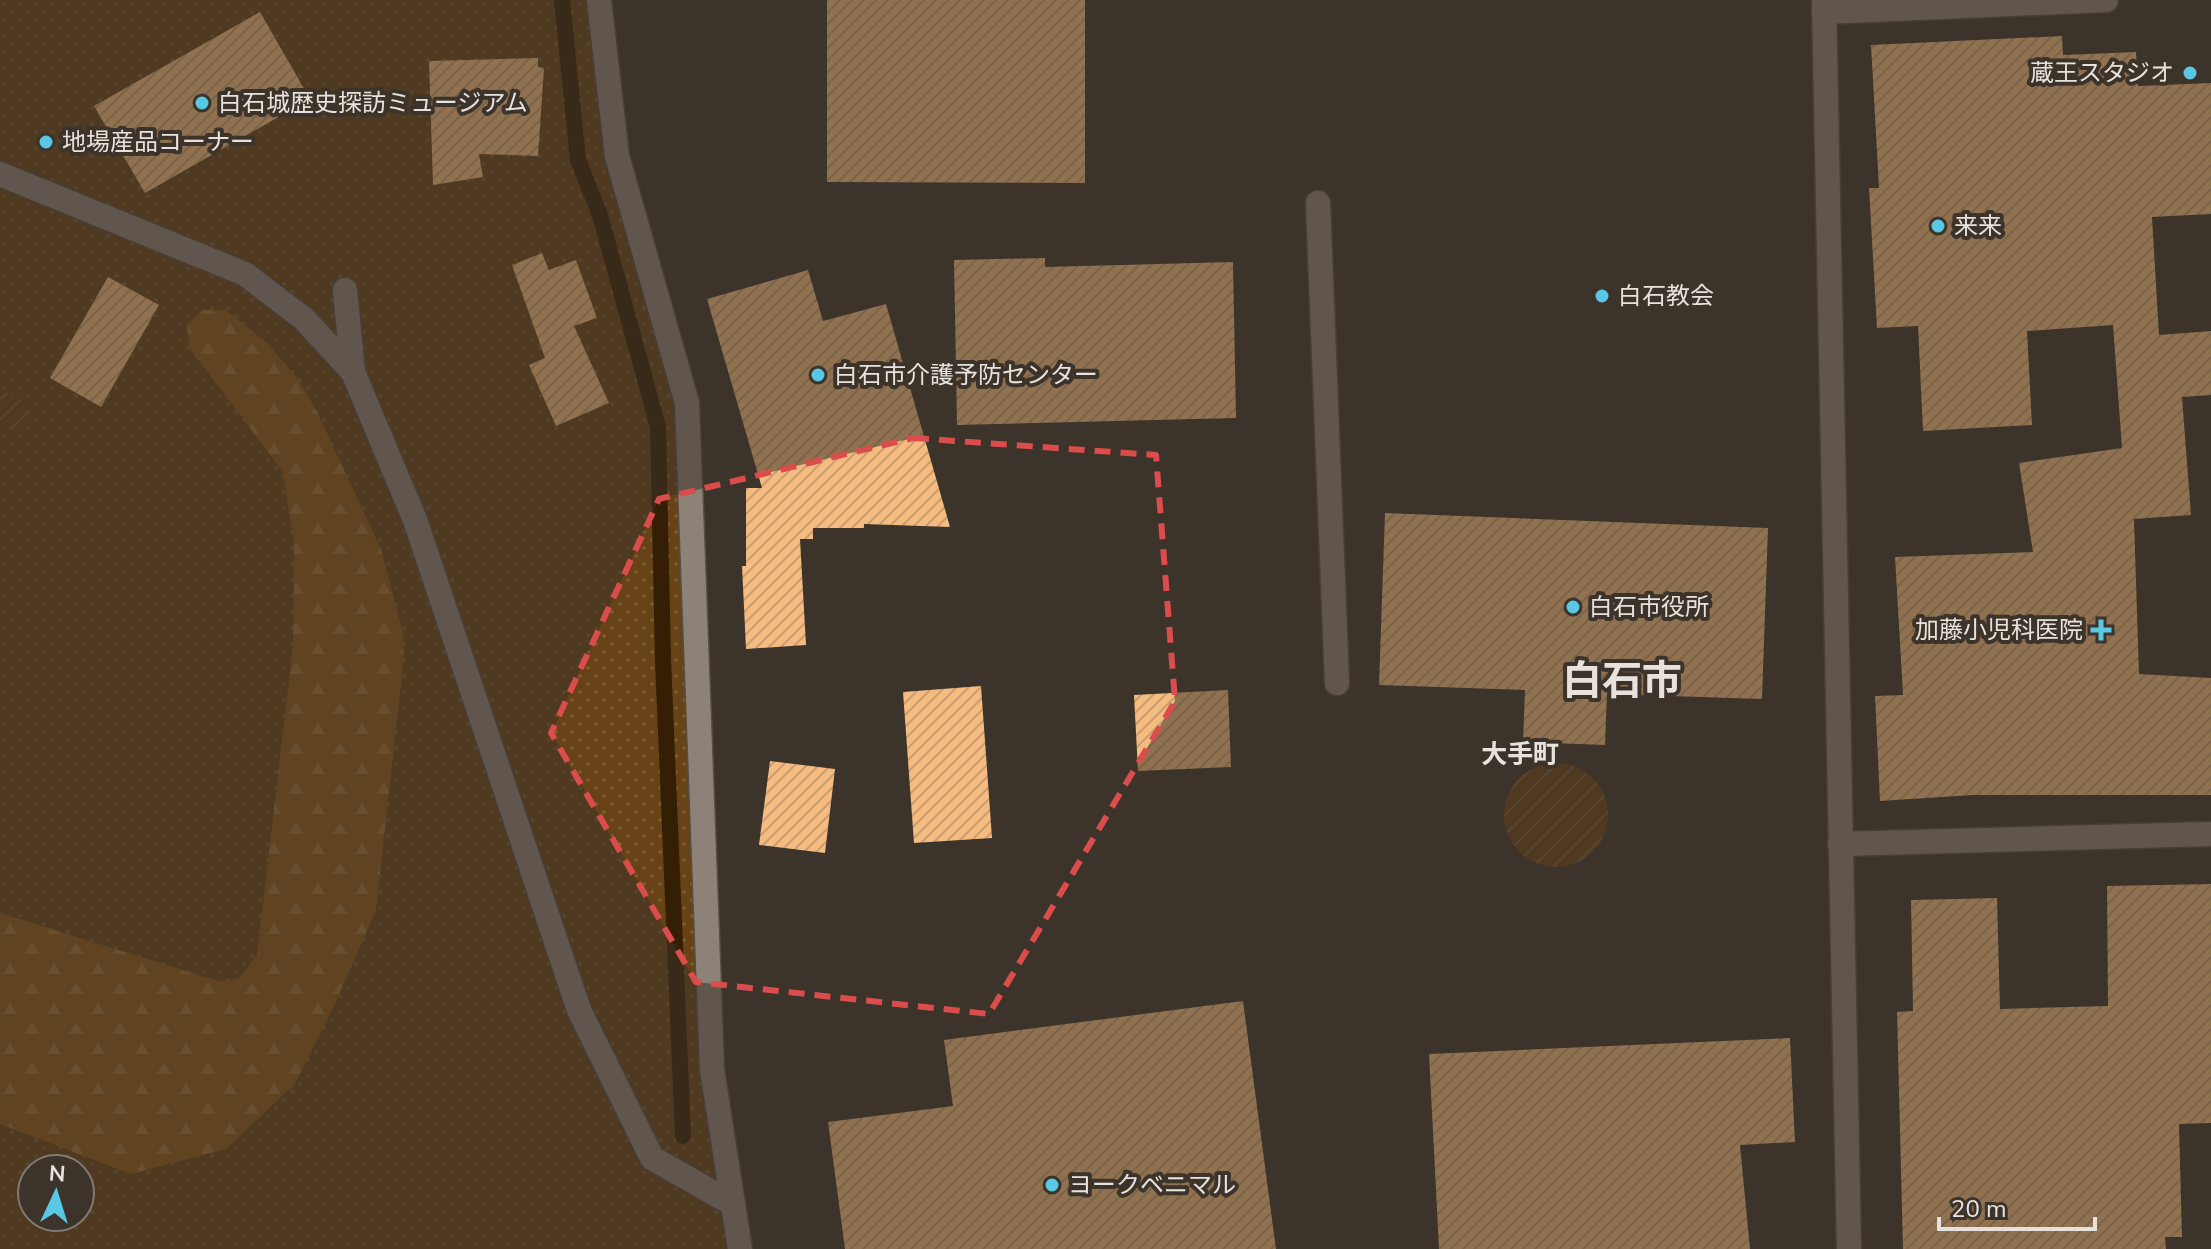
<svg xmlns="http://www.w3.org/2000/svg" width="2211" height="1249" viewBox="0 0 2211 1249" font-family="'Nunito Sans','Noto Sans JP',sans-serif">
<defs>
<pattern id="grass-dots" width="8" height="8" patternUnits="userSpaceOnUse" patternTransform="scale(2)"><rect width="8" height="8" fill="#674216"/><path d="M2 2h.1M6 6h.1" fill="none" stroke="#7d5d37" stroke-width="1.8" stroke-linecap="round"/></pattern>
<pattern id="forest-firs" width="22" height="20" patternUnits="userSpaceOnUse" patternTransform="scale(2)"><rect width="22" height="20" fill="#8c5918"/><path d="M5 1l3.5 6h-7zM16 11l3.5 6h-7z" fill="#9c7139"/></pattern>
<pattern id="garden-furrows" width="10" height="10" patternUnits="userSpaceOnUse" patternTransform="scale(2)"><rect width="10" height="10" fill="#674216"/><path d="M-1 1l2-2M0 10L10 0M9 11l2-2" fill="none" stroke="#7d5d37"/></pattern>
<pattern id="building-hatch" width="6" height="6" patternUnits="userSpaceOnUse" patternTransform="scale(2)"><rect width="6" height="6" fill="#f6bc7f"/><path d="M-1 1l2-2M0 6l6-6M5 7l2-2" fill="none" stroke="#ca9e70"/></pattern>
</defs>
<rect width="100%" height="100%" fill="#3c332a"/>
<path fill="url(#grass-dots)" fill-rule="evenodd" d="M0 0H599L607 68 687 403 709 1000 740 1249H0ZM32 1169H80V1217H32Z"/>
<polygon fill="url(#forest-firs)" points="202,310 226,310 267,343 299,380 317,412 381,549 403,633 404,657 376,910 334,1006 295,1084 226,1149 131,1174 0,1124 0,913 218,981 238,979 257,955 293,646 294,543 283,472 190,349 187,325"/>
<g fill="url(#garden-furrows)">
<polygon points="0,389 32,406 20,429 0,420"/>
<circle cx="1556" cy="815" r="52"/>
</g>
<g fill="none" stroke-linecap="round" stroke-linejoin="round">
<polyline stroke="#341e04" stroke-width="16" points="562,0 578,160 600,215 658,427 663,660 683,1136"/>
</g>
<g fill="url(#building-hatch)">
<polygon points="827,0 1085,0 1085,183 827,182"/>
<polygon points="260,12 310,99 145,193 94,106"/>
<polygon points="2062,36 2063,55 2136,52 2138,86 2211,83 2211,214 2152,217 2159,335 2211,331 2211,395 2182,397 2191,515 2134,519 2139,674 2211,678 2211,795 1973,795 1880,801 1875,696 1903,695 1895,557 2033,552 2019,463 2122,448 2113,325 2027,331 2032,425 1923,431 1918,326 1877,328 1869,188 1879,188 1871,45"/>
<polygon points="538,58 538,67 544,68 538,156 479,154 483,177 433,185 429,61"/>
<polygon points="542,253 549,270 576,260 597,318 574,326 609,403 556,426 529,365 545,358 512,265"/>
<polygon points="1045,258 1045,267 1233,262 1236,418 957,425 954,260"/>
<polygon points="808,270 823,321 886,304 950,527 864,524 864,528 813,528 813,539 800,539 806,645 746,649 742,566 746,566 746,488 762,488 707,299"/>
<polygon points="108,277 159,305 101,407 50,378"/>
<polygon points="1385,513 1768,528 1762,699 1607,694 1605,745 1523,742 1525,690 1379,685"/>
<polygon points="981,686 992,838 914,843 903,692"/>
<polygon points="1228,690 1231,767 1138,771 1134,695"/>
<polygon points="770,761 835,769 825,853 759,845"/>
<polygon points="2211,884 2211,1123 2179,1124 2182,1237 2165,1237 2166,1249 1903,1249 1897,1012 1913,1011 1911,900 1997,898 2000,1009 2108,1006 2107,886"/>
<polygon points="1243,1001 1276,1249 845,1249 828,1122 953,1106 944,1040"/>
<polygon points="1790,1038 1795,1142 1740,1145 1750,1249 1439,1249 1429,1054"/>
</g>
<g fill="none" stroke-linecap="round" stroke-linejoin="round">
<defs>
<g id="lane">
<polyline points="0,174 245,274 304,319 353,372 415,520 579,1010 652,1158 733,1204"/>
<polyline points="345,290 353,372"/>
</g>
<g id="street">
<polyline points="599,0 617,156 687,403 712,1069 740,1249"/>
<polyline points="1824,0 1849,1249"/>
<polyline points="1824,12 2106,0"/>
<polyline points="1318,203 1337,683"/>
</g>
<polyline id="secondary" points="1840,844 2211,834"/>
</defs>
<use href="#lane" stroke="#564f47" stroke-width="27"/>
<use href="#street" stroke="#564f47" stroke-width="27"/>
<use href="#secondary" stroke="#564f47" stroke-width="27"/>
<use href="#lane" stroke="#8d8278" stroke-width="24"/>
<use href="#street" stroke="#8d8278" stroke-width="24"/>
<use href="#secondary" stroke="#8d8278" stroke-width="24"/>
</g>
<path d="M0 0H2211V1249H0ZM913 438 1156 455 1175 701 989 1014 696 982 551 733 659 499Z" fill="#3c332a" fill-opacity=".55" fill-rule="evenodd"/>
<path fill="none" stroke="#da4d4c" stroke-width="6" stroke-dasharray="16 10" stroke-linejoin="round" d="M913 438 1156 455 1175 701 989 1014 696 982 551 733 659 499Z"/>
<g fill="#59c8e4" stroke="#3c332a" stroke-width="3">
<circle cx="2190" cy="73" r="8"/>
<circle cx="202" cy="103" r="8"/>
<circle cx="46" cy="142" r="8"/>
<circle cx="1938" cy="226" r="8"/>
<circle cx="1602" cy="296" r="8"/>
<circle cx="818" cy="375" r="8"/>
<circle cx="1573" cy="607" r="8"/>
<path d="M2097 618h8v8h8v8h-8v8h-8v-8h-8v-8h8z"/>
<circle cx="1052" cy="1185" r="8"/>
</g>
<g text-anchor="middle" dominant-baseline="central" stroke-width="8" stroke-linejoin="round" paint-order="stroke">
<g font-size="24" fill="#e8e2dd" stroke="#3c332a" text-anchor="start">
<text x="2174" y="73" text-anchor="end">蔵王スタジオ</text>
<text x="218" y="103">白石城歴史探訪ミュージアム</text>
<text x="62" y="142">地場産品コーナー</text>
<text x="1954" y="226">来来</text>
<text x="1618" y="296">白石教会</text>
<text x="834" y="375">白石市介護予防センター</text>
<text x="1589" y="607">白石市役所</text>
<text x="2083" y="630" text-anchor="end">加藤小児科医院</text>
<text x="1068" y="1185">ヨークベニマル</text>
</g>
<g font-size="26" font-weight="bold" fill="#e8e2dd" stroke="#3c332a">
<text x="1520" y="754">大手町</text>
</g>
<g font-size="40" font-weight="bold" fill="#e8e2dd" stroke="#3c332a">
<text x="1622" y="681">白石市</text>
</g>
</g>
<g transform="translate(56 1193) rotate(4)"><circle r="38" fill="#3c332a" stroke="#817972" stroke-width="2"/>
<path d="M0-6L14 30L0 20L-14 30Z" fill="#59c8e4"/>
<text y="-12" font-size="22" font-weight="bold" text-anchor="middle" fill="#e8e2dd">N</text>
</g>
<path d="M1939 1217v12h156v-12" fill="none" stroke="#e8e2dd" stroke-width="4"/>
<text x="1951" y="1217" font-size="24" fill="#e8e2dd" stroke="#3c332a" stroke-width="6" paint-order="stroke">20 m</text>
</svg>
